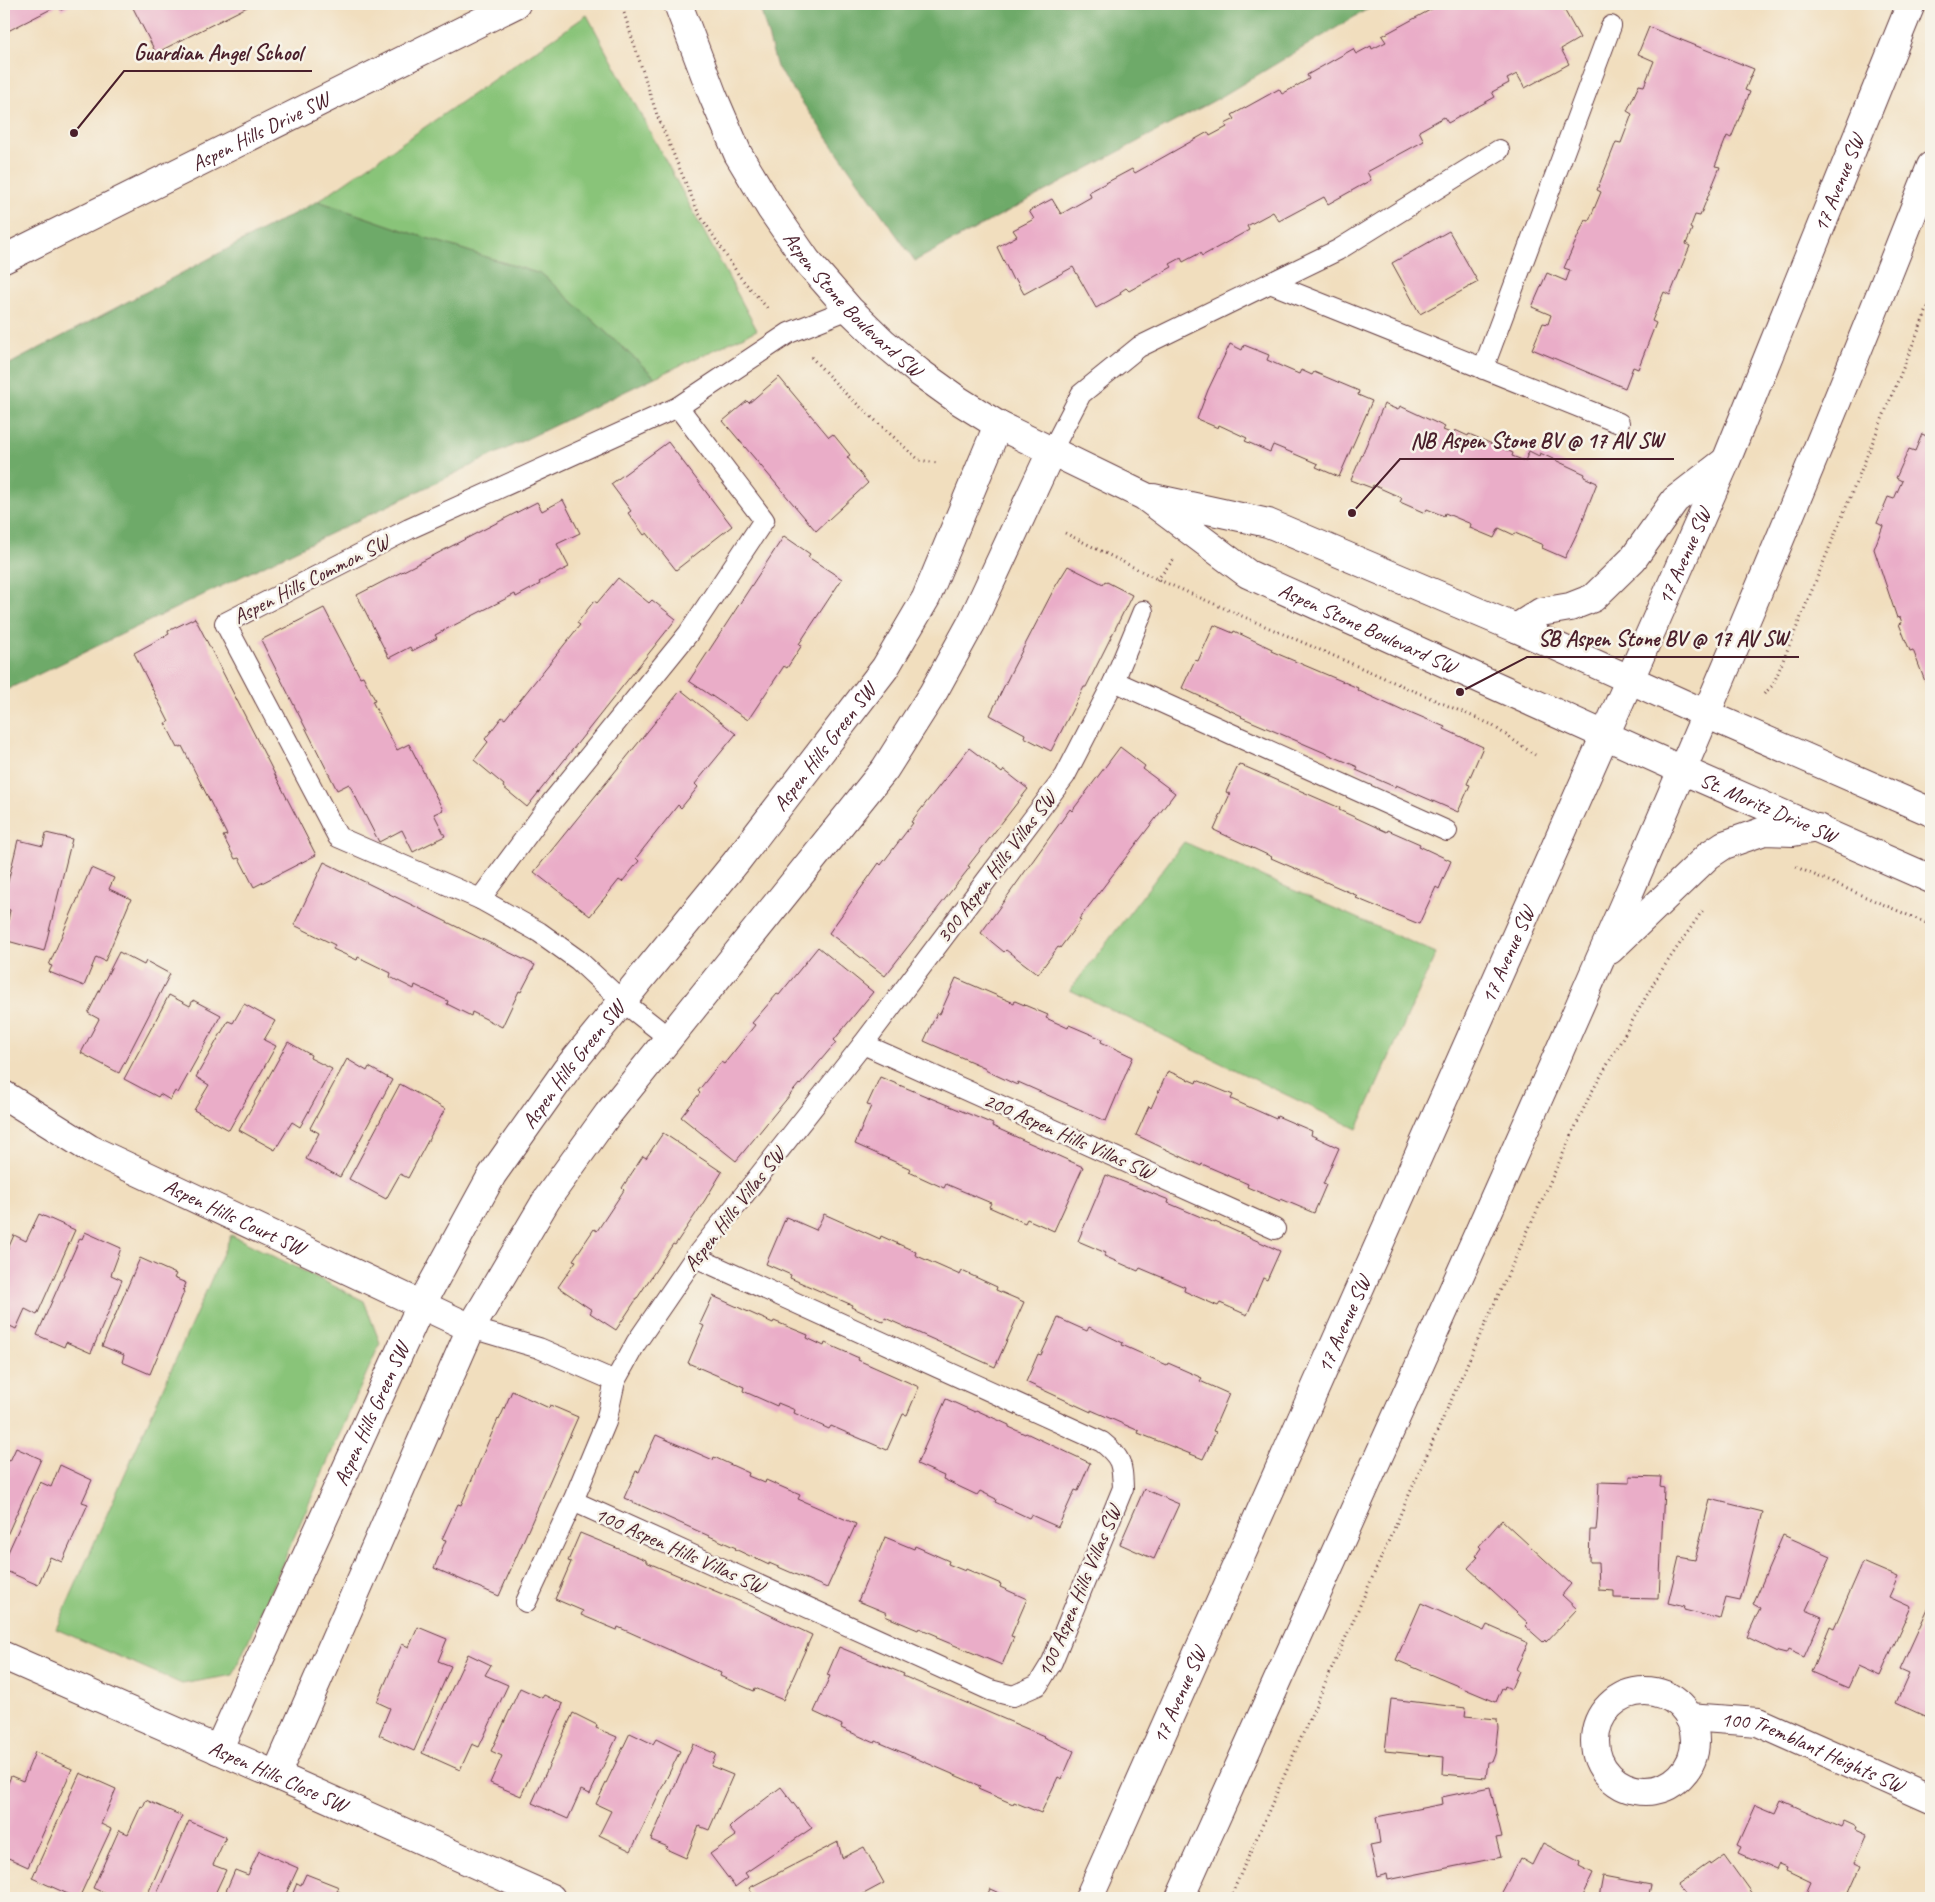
<svg xmlns="http://www.w3.org/2000/svg" width="1935" height="1902" viewBox="0 0 1935 1902" font-family="Caveat,sans-serif">
<rect width="100%" height="100%" fill="#f7f3e8"/>
<filter id="ink" filterUnits="userSpaceOnUse"><feTurbulence type="fractalNoise" baseFrequency=".02" numOctaves="2"/><feDisplacementMap in="SourceGraphic" scale="10" xChannelSelector="R" yChannelSelector="G"/><feConvolveMatrix kernelMatrix="1 2 1 2 8 2 1 2 1" color-interpolation-filters="sRGB"/></filter>
<filter id="wash" filterUnits="userSpaceOnUse"><feTurbulence type="fractalNoise" baseFrequency=".0096" numOctaves="4" result="noise"/><feDisplacementMap in="SourceGraphic" scale="20" xChannelSelector="R" yChannelSelector="G"/><feGaussianBlur stdDeviation="1.12" result="paint"/><feColorMatrix in="noise" values="0 0 0 0 0 0 0 0 0 0 0 0 0 0 0 0 0 1.4 0 .05"/><feComposite in="paint" operator="in"/></filter>
<g filter="url(#wash)">
<rect width="100%" height="100%" fill="#f1debe"/>
<g fill="#89c479" stroke="#6a7252">
<polygon points="587,15 757,330 655,377 543,275 414,234 318,201"/>
<polygon points="1184,842 1436,953 1357,1129 1070,990"/>
<polygon points="231,1235 364,1301 380,1343 233,1675 182,1684 56,1629"/>
</g>
<g fill="#6eaa69" stroke="#5c644a">
<polygon points="759,4 1376,4 1219,98 915,261 777,67"/>
<polygon points="318,201 414,234 543,275 655,377 4,691 4,367"/>
</g>
<g id="blocks">
<g fill="#eaadc8">
<polygon points="4,4 74,4 61,10 59,5 4,33"/>
<polygon points="131,4 253,4 156,53"/>
<polygon points="1441,4 1561,4 1580,38 1561,49 1569,64 1525,88 1517,74 1507,79 1509,83 1492,92 1495,97 1448,123 1444,117 1419,131 1424,141 1367,172 1371,180 1328,204 1324,197 1279,221 1273,212 1247,226 1249,230 1202,256 1200,253 1183,262 1181,258 1170,264 1172,267 1129,291 1126,288 1120,292 1121,294 1096,308 1073,267 1024,294 1015,278 1013,280 997,247 1017,236 1013,230 1034,219 1029,211 1052,199 1061,214 1091,197 1089,192 1132,169 1135,173 1208,132 1210,136 1227,127 1225,124 1235,119 1232,115 1279,89 1282,94 1309,79 1307,75 1353,49 1356,54 1371,46 1372,49 1386,42 1382,36"/>
<polygon points="1649,27 1754,69 1745,90 1750,92 1731,138 1727,136 1715,166 1720,167 1700,216 1695,215 1690,228 1692,229 1686,244 1690,246 1670,295 1664,292 1652,321 1656,323 1638,369 1633,367 1625,388 1532,349 1543,323 1548,324 1551,315 1532,307 1547,273 1566,281 1570,270 1564,268 1585,220 1589,221 1601,192 1597,190 1616,142 1621,143 1632,114 1627,111 1639,85 1644,86 1654,61 1638,54"/>
<polygon points="1449,231 1478,282 1420,314 1392,263"/>
<polygon points="1230,344 1242,350 1244,345 1269,355 1267,360 1299,374 1301,370 1312,375 1314,372 1359,391 1358,395 1372,401 1339,477 1316,467 1318,464 1290,452 1273,445 1270,452 1245,441 1247,438 1219,425 1218,428 1197,419 1208,390"/>
<polygon points="779,377 829,437 833,434 850,455 847,457 868,483 816,531 723,421 747,401 749,403"/>
<polygon points="1384,404 1398,410 1400,406 1445,427 1443,430 1453,434 1455,430 1468,436 1469,434 1513,453 1512,456 1525,461 1529,451 1539,456 1540,453 1585,474 1584,477 1597,483 1579,529 1565,558 1542,548 1543,545 1515,533 1514,535 1499,528 1494,538 1470,528 1471,524 1445,513 1444,516 1427,509 1425,513 1400,502 1402,498 1373,485 1372,488 1351,480"/>
<polygon points="1922,434 1931,438 1931,697 1913,650 1910,651 1899,624 1902,623 1900,617 1897,618 1874,549 1883,526 1877,523 1888,497 1894,499 1902,481 1896,478 1909,449 1915,451"/>
<polygon points="668,442 732,526 676,570 647,533 644,535 628,513 631,511 611,484"/>
<polygon points="563,500 580,533 557,544 569,567 539,582 540,584 516,597 515,594 435,635 437,638 412,651 410,647 389,658 357,595 537,502 542,511"/>
<polygon points="784,536 810,554 808,557 842,579 799,644 802,645 787,668 784,666 748,720 689,681"/>
<polygon points="1068,566 1103,584 1105,581 1132,595 1086,687 1084,687 1051,751 1024,737 1025,734 990,715 1012,670 1055,587"/>
<polygon points="618,578 649,603 652,600 676,619 527,807 503,787 504,785 474,760 488,742 485,739 502,717 505,719 580,625 577,623 594,601 597,603"/>
<polygon points="324,608 360,677 363,676 375,700 372,701 397,750 409,744 443,810 434,814 445,836 413,852 402,830 379,842 349,784 337,790 261,640"/>
<polygon points="195,618 316,855 254,887 239,858 235,859 223,836 227,835 182,746 178,748 165,723 169,722 134,653 169,634 168,631"/>
<polygon points="1214,625 1233,633 1234,631 1272,649 1271,651 1358,688 1357,690 1405,712 1405,710 1445,727 1444,729 1483,747 1467,784 1470,785 1458,812 1396,785 1395,787 1356,770 1358,767 1241,717 1242,716 1182,688 1195,660 1198,661"/>
<polygon points="681,690 736,734 695,784 698,787 681,808 678,805 636,858 639,861 622,882 619,880 590,916 534,872"/>
<polygon points="1120,747 1145,766 1143,769 1175,793 1079,919 1081,920 1060,948 1058,947 1038,974 1006,950 1004,952 981,933 1070,809 1072,811"/>
<polygon points="969,748 1002,773 1004,770 1028,789 968,866 970,867 885,976 829,933 879,863 881,865 913,823 911,822"/>
<polygon points="1239,764 1340,808 1339,810 1387,832 1388,830 1420,844 1419,846 1451,861 1439,889 1436,887 1419,924 1356,898 1358,896 1271,858 1272,857 1214,830 1230,794 1226,792"/>
<polygon points="46,833 72,839 44,951 4,940 10,910 4,908 4,898 18,840 43,846"/>
<polygon points="324,862 535,965 521,992 519,991 502,1027 472,1012 471,1016 447,1004 448,1001 415,985 414,989 390,977 391,973 358,957 357,960 333,949 335,945 294,925"/>
<polygon points="91,868 114,878 109,889 131,899 105,961 96,957 84,986 49,972 52,966 49,965"/>
<polygon points="818,947 873,992 834,1040 836,1042 800,1085 799,1084 736,1161 681,1117 700,1093 698,1091 721,1062 724,1064 755,1025 752,1023 777,994 779,995"/>
<polygon points="119,952 144,965 146,961 170,974 119,1073 81,1053 99,1019 88,1013"/>
<polygon points="956,978 1014,1003 1015,1001 1048,1015 1046,1018 1068,1028 1069,1025 1102,1039 1101,1042 1133,1057 1106,1121 1018,1082 1017,1085 985,1070 986,1068 924,1041 937,1013 940,1014"/>
<polygon points="169,995 190,1006 193,1000 221,1015 178,1093 175,1091 170,1100 160,1094 158,1097 124,1079"/>
<polygon points="244,1004 275,1021 264,1040 276,1046 229,1130 194,1110 209,1085 196,1077 228,1021 233,1023"/>
<polygon points="288,1042 311,1055 310,1058 332,1069 300,1127 292,1122 275,1150 239,1130"/>
<polygon points="347,1059 367,1071 369,1067 392,1080 340,1177 306,1159 319,1133 310,1128"/>
<polygon points="1168,1071 1196,1083 1197,1080 1233,1095 1231,1099 1276,1119 1277,1116 1312,1131 1311,1135 1339,1148 1323,1184 1326,1185 1314,1213 1281,1199 1280,1201 1247,1187 1248,1184 1202,1164 1201,1166 1136,1135 1149,1106 1151,1108"/>
<polygon points="880,1077 993,1124 992,1126 1083,1167 1054,1231 1027,1219 1025,1223 989,1207 991,1203 946,1184 944,1188 909,1172 911,1169 855,1144 871,1106 867,1105"/>
<polygon points="400,1084 445,1109 408,1178 400,1174 386,1199 349,1179"/>
<polygon points="663,1133 722,1172 705,1200 675,1245 673,1244 616,1330 590,1313 592,1310 558,1287 576,1261 573,1260 594,1229 597,1231 624,1190 622,1188 643,1156 646,1158"/>
<polygon points="1106,1175 1169,1200 1168,1203 1215,1223 1215,1222 1280,1251 1267,1280 1263,1278 1247,1315 1220,1303 1218,1306 1184,1291 1185,1287 1140,1268 1138,1271 1104,1256 1106,1253 1078,1241"/>
<polygon points="39,1214 75,1230 37,1315 25,1309 16,1329 4,1323 4,1258 14,1235 26,1241"/>
<polygon points="824,1214 880,1239 881,1236 916,1252 915,1255 960,1275 962,1271 997,1287 996,1290 1024,1302 995,1367 885,1318 884,1322 851,1307 852,1305 790,1278 791,1275 766,1264 786,1217 816,1230"/>
<polygon points="85,1232 121,1248 111,1275 122,1280 91,1353 66,1342 64,1347 37,1335 80,1238 82,1239"/>
<polygon points="140,1258 176,1274 174,1278 186,1283 183,1291 184,1292 150,1374 122,1362 124,1355 102,1346"/>
<polygon points="713,1296 773,1323 774,1321 808,1335 807,1338 824,1346 825,1343 859,1358 858,1360 919,1387 907,1415 903,1414 887,1450 831,1426 829,1429 794,1413 795,1410 778,1403 777,1406 743,1391 744,1387 688,1363 704,1326 700,1324"/>
<polygon points="1058,1318 1087,1331 1089,1327 1123,1343 1122,1345 1167,1365 1168,1363 1202,1378 1200,1381 1229,1394 1213,1431 1216,1432 1203,1459 1138,1433 1139,1431 1091,1410 1091,1412 1026,1382 1038,1354 1041,1355"/>
<polygon points="512,1391 549,1408 550,1405 578,1417 499,1596 434,1568 446,1540 442,1539 458,1504 461,1505 498,1419 499,1420"/>
<polygon points="946,1399 975,1412 976,1410 1009,1425 1009,1427 1025,1434 1026,1433 1090,1463 1078,1491 1075,1490 1058,1527 1031,1515 1029,1518 995,1502 996,1499 980,1491 977,1495 943,1479 944,1476 917,1464"/>
<polygon points="656,1435 713,1460 714,1457 749,1473 748,1476 765,1483 766,1480 800,1495 798,1499 856,1524 827,1588 769,1563 769,1565 735,1549 736,1548 624,1498 636,1471 639,1472"/>
<polygon points="16,1448 41,1459 4,1542 4,1458 10,1461"/>
<polygon points="60,1465 92,1480 82,1502 88,1504 62,1562 50,1557 38,1585 4,1570 4,1561 40,1482 51,1487"/>
<polygon points="1630,1476 1661,1477 1660,1487 1664,1488 1659,1599 1614,1598 1614,1591 1599,1590 1598,1562 1589,1562 1590,1530 1596,1530 1597,1521 1599,1482 1630,1483"/>
<polygon points="1144,1489 1179,1504 1154,1559 1120,1544"/>
<polygon points="1710,1499 1763,1512 1740,1601 1726,1598 1720,1619 1684,1610 1685,1607 1668,1603 1679,1557 1695,1560"/>
<polygon points="1502,1520 1571,1584 1562,1595 1577,1609 1546,1642 1545,1640 1543,1642 1525,1626 1528,1623 1468,1568 1478,1557 1476,1555 1481,1548 1479,1546"/>
<polygon points="580,1533 646,1560 646,1562 751,1606 812,1635 783,1700 755,1688 754,1691 720,1676 721,1673 618,1627 617,1630 581,1615 583,1611 555,1599 571,1562 568,1561"/>
<polygon points="1783,1535 1831,1556 1806,1610 1822,1617 1804,1657 1788,1650 1786,1654 1778,1652 1747,1637 1760,1608 1753,1604"/>
<polygon points="885,1537 914,1549 915,1546 949,1561 948,1564 965,1571 966,1569 1001,1584 1000,1587 1027,1599 1011,1636 1014,1637 1002,1665 937,1638 938,1636 919,1628 918,1630 885,1616 887,1613 858,1601"/>
<polygon points="1863,1562 1898,1577 1889,1597 1911,1607 1880,1676 1858,1666 1848,1688 1811,1672 1830,1626 1834,1628"/>
<polygon points="1421,1603 1484,1631 1487,1625 1528,1643 1516,1669 1519,1671 1511,1689 1505,1686 1504,1689 1502,1688 1496,1702 1396,1660"/>
<polygon points="1930,1604 1931,1604 1931,1719 1896,1703 1909,1674 1900,1670"/>
<polygon points="418,1627 447,1639 438,1661 451,1666 414,1751 379,1735 390,1708 377,1702 402,1644 409,1647"/>
<polygon points="839,1647 904,1674 903,1676 1044,1736 1043,1737 1074,1751 1062,1779 1058,1777 1041,1813 1014,1802 1013,1804 978,1789 980,1786 876,1741 875,1743 841,1728 842,1725 814,1712 830,1676 827,1675"/>
<polygon points="468,1654 491,1665 485,1675 508,1685 479,1747 472,1744 460,1770 422,1753"/>
<polygon points="520,1688 542,1698 544,1695 563,1704 521,1796 490,1783 502,1756 491,1751"/>
<polygon points="1391,1699 1466,1708 1465,1716 1497,1719 1498,1728 1495,1754 1492,1762 1488,1762 1486,1778 1443,1774 1444,1757 1385,1751"/>
<polygon points="573,1713 597,1725 596,1728 617,1737 590,1794 581,1790 568,1819 532,1803"/>
<polygon points="630,1733 653,1744 656,1739 680,1751 631,1851 599,1835 611,1811 596,1804"/>
<polygon points="693,1744 716,1754 711,1766 733,1775 709,1830 699,1826 686,1858 666,1849 668,1847 651,1840"/>
<polygon points="35,1752 72,1769 28,1867 4,1856 4,1793 11,1776 23,1781"/>
<polygon points="80,1773 116,1789 101,1824 111,1829 79,1898 77,1898 32,1878"/>
<polygon points="781,1787 812,1828 745,1873 748,1877 735,1887 710,1854 736,1836 729,1828 735,1822"/>
<polygon points="1490,1787 1502,1837 1496,1838 1501,1857 1388,1880 1387,1874 1377,1877 1370,1845 1380,1843 1376,1817 1443,1804 1442,1797"/>
<polygon points="146,1800 182,1816 146,1898 115,1898 93,1888 119,1830 128,1834 141,1806 143,1807"/>
<polygon points="1781,1800 1841,1827 1844,1821 1857,1827 1856,1830 1867,1835 1855,1862 1861,1865 1848,1894 1845,1893 1843,1898 1804,1898 1811,1882 1786,1870 1787,1867 1780,1864 1777,1870 1739,1853 1742,1847 1738,1845 1756,1805 1775,1813"/>
<polygon points="189,1821 226,1837 213,1865 226,1870 213,1898 155,1898"/>
<polygon points="838,1842 842,1858 864,1847 884,1883 856,1898 754,1898 749,1888"/>
<polygon points="1543,1843 1580,1862 1579,1866 1593,1873 1581,1898 1499,1898 1520,1858 1532,1865"/>
<polygon points="259,1851 298,1868 284,1898 223,1898 235,1870 248,1875"/>
<polygon points="1724,1855 1752,1894 1746,1898 1687,1898 1678,1885 1709,1863 1710,1865"/>
<polygon points="306,1874 339,1887 337,1891 350,1896 349,1898 291,1898 297,1883 301,1885"/>
<polygon points="1603,1876 1651,1885 1648,1898 1599,1898"/>
<polygon points="990,1889 1010,1898 986,1898"/>
</g>
</g>
</g>
<g filter="url(#ink)">
<use href="#blocks" fill-opacity="0" stroke="#633c41" stroke-width="1"/>
<g fill="none" stroke-linecap="round" stroke-linejoin="round">
<defs>
<g id="service">
<polyline points="1270,283 1619,423"/>
<polyline points="1483,369 1611,26"/>
<polyline points="1051,452 1081,394 1139,347 1338,250 1499,150"/>
<polyline points="1114,681 1143,611"/>
<polyline points="480,899 551,803 688,634 764,520 678,407"/>
<polyline points="669,1038 622,1001 578,960 539,932 480,899 338,837 225,623 409,529 678,407 789,333 849,309"/>
<polyline points="863,1044 1275,1229"/>
<polyline points="471,1328 539,1348 615,1381 636,1343 695,1257 863,1044 1065,776 1114,681 1447,831"/>
<path d="M573 1501 990 1690 1013 1696 1038 1685 1052 1662 1123 1488C1122 1464 1122 1458 1102 1442L695 1257"/>
<polyline points="526,1602 573,1501 606,1422 615,1381"/>
</g>
<g id="minor">
<path id="s1" d="M4 259 516 4"/>
<path id="s2" d="M4 1095 90 1149 471 1328"/>
<path id="s3" d="M4 1656 276 1775 551 1898"/>
<circle cx="1645" cy="1741" r="50"/>
<path id="s4" d="M1689 1717 1758 1722 1931 1799"/>
<path id="s5" d="M218 1750 421 1305 492 1175 567 1069 736 862 885 668 926 598 998 425"/>
<polyline points="276,1775 471,1328 547,1199 608,1114 885,769 933,693 972,622 1051,452"/>
</g>
<g id="tertiary">
<path id="s6" d="M678 4 713 96 738 154 771 209 807 261 849 309 883 342 919 372 958 400 998 425 1144 496 1248 574 1682 770 1931 879"/>
<polyline points="1153,498 1268,523 1516,628 1706,714 1931,812"/>
</g>
<g id="secondary">
<polyline points="1516,628 1541,612 1570,607 1593,598 1633,559 1675,500 1724,462"/>
<polyline points="1610,950 1709,855 1724,845 1764,831 1793,832 1818,828"/>
<path id="s7" d="M1089 1898 1645 645 1726 461 1911 4"/>
<path d="M1180 1898C1437 1324 1702 752 1931 166"/>
</g>
</defs>
<use href="#service" stroke="#633c41" stroke-width="22"/>
<use href="#minor" stroke="#633c41" stroke-width="30"/>
<use href="#tertiary" stroke="#633c41" stroke-width="30"/>
<use href="#secondary" stroke="#633c41" stroke-width="30"/>
<g stroke="#633c41" stroke-width="3" stroke-dasharray="1 4" stroke-linecap="butt">
<polyline points="624,13 657,115 698,212 740,277 769,310"/>
<polyline points="811,357 846,394 919,460 937,463"/>
<polyline points="1065,533 1157,579 1490,724 1535,755"/>
<polyline points="1157,580 1174,559"/>
<polyline points="1764,694 1773,685 1931,300"/>
<polyline points="1796,867 1931,925"/>
<polyline points="1230,1898 1476,1344 1589,1097 1659,974 1703,910"/>
</g>
<use href="#service" stroke="#fff" stroke-width="20"/>
<use href="#minor" stroke="#fff" stroke-width="28"/>
<use href="#tertiary" stroke="#fff" stroke-width="28"/>
<use href="#secondary" stroke="#fff" stroke-width="28"/>
</g>
</g>
<g text-anchor="middle" dominant-baseline="central" stroke-width="5" stroke-linejoin="round" paint-order="stroke">
<g font-size="21" fill="#4a1f2b" stroke="#f7f3e8">
<text stroke="none"><textPath href="#s1" startOffset="286">Aspen Hills Drive SW</textPath></text>
<text stroke="none"><textPath href="#s7" startOffset="1872">17 Avenue SW</textPath></text>
<text stroke="none"><textPath href="#s6" startOffset="352">Aspen Stone Boulevard SW</textPath></text>
<text stroke="none"><textPath href="#s7" startOffset="1468">17 Avenue SW</textPath></text>
<text transform="translate(311 579) rotate(-27)">Aspen Hills Common SW</text>
<text stroke="none"><textPath href="#s6" startOffset="966">Aspen Stone Boulevard SW</textPath></text>
<text stroke="none"><textPath href="#s5" startOffset="1179">Aspen Hills Green SW</textPath></text>
<text stroke="none"><textPath href="#s6" startOffset="1405">St. Moritz Drive SW</textPath></text>
<text transform="translate(996 867) rotate(-53)">300 Aspen Hills Villas SW</text>
<text stroke="none"><textPath href="#s7" startOffset="1032">17 Avenue SW</textPath></text>
<text stroke="none"><textPath href="#s5" startOffset="774">Aspen Hills Green SW</textPath></text>
<text transform="translate(1069 1136) rotate(24)">200 Aspen Hills Villas SW</text>
<text transform="translate(734 1209) rotate(-52)">Aspen Hills Villas SW</text>
<text stroke="none"><textPath href="#s2" startOffset="261">Aspen Hills Court SW</textPath></text>
<text stroke="none"><textPath href="#s7" startOffset="628">17 Avenue SW</textPath></text>
<text stroke="none"><textPath href="#s5" startOffset="369">Aspen Hills Green SW</textPath></text>
<text transform="translate(680 1550) rotate(24)">100 Aspen Hills Villas SW</text>
<text transform="translate(1079 1591) rotate(-67)">100 Aspen Hills Villas SW</text>
<text stroke="none"><textPath href="#s7" startOffset="222">17 Avenue SW</textPath></text>
<text stroke="none"><textPath href="#s4" startOffset="130">100 Tremblant Heights SW</textPath></text>
<text stroke="none"><textPath href="#s3" startOffset="299">Aspen Hills Close SW</textPath></text>
</g>
</g>
<path fill="none" stroke="#4a1f2b" stroke-width="2" d="M74 133L124 71H312M1352 513L1400 459H1674M1460 692L1527 657H1799"/>
<g fill="#4a1f2b" stroke="#f7f3e8" stroke-width="2">
<circle cx="74" cy="133" r="5"/>
<circle cx="1352" cy="513" r="5"/>
<circle cx="1460" cy="692" r="5"/>
</g>
<g font-size="22" text-anchor="middle" font-weight="bold" fill="#4a1f2b" stroke="#f7f3e8" stroke-width="5" stroke-linejoin="round" paint-order="stroke">
<text x="218" y="60">Guardian Angel School</text>
<text x="1537" y="448">NB Aspen Stone BV @ 17 AV SW</text>
<text x="1663" y="646">SB Aspen Stone BV @ 17 AV SW</text>
</g>
<rect width="1935" height="1902" fill="none" stroke="#f7f3e8" stroke-width="20"/>
</svg>
